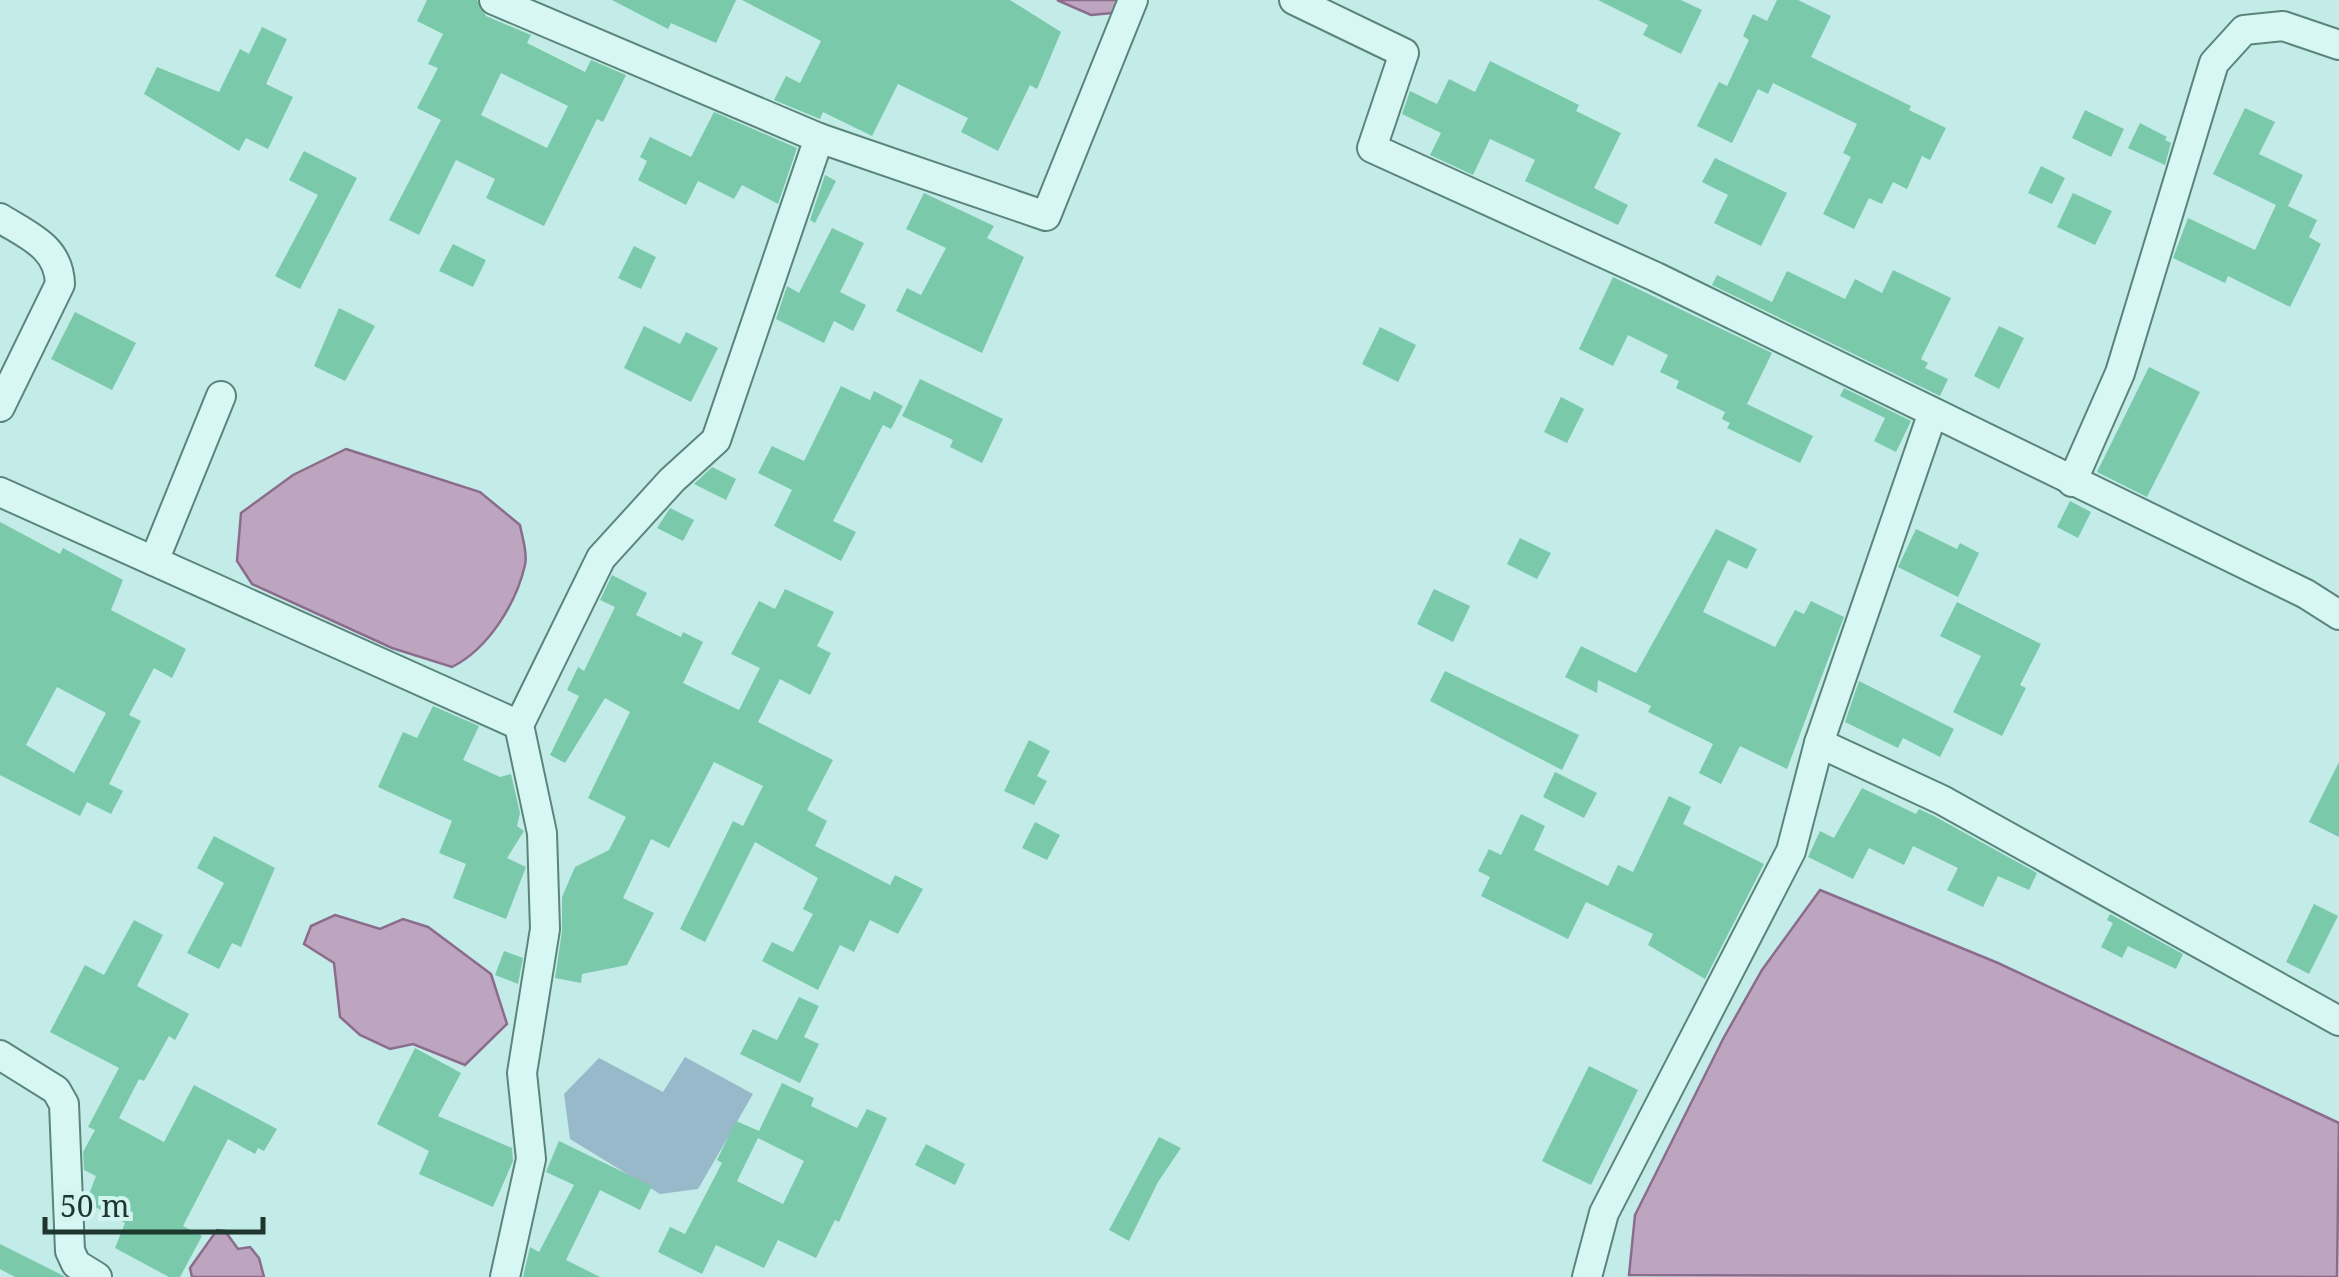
<svg xmlns="http://www.w3.org/2000/svg" width="2339" height="1277" viewBox="0 0 2339 1277" font-family="'Noto Serif',serif">
<rect width="100%" height="100%" fill="#c3ece8"/>
<polygon fill="#97b9ca" points="685,1057 753,1094 698,1189 660,1194 570,1139 564,1094 599,1058 663,1092"/>
<g fill="#bda5bf" stroke="#8b6c8d" stroke-width="2.5">
<polygon points="1057,0 1128,0 1123,12 1091,15"/>
<path d="M346 449 480 492 520 525C522 537 528 553 525 565 516 604 488 649 452 667L392 648 252 584 237 561 241 513 293 475Z"/>
<polygon points="1820,890 1998,963 2339,1123 2337,1277 1629,1275 1635,1215 1723,1039 1762,970"/>
<polygon points="335,915 380,929 403,919 428,927 491,974 507,1024 465,1065 413,1044 390,1049 360,1035 340,1017 334,963 304,944 311,926"/>
<polygon points="217,1230 225,1231 238,1249 250,1247 259,1258 264,1277 192,1277 190,1268"/>
</g>
<g fill="#7ac9ab" fill-rule="evenodd">
<path d="M427 0H477L486 16 531 35 527 43 585 72 591 60 626 75 603 122 597 119 544 226 486 198 495 179 456 160 419 235 389 220 441 120 417 108 438 68 428 64 443 34 417 21ZM501 73 568 106 547 148 481 115Z"/>
<polygon points="612,0 736,0 716,43 671,23 668,29"/>
<polygon points="742,0 1010,0 1061,32 1037,89 1030,85 998,151 961,132 968,118 898,84 872,136 823,112 820,119 774,100 786,76 800,83 821,41"/>
<polygon points="1598,0 1681,0 1702,10 1681,54 1643,35 1648,25"/>
<polygon points="1777,0 1798,0 1831,16 1811,57 1911,106 1909,110 1946,128 1930,160 1922,156 1907,189 1893,182 1882,204 1869,198 1854,229 1823,214 1851,157 1843,153 1857,124 1773,83 1768,94 1758,89 1732,143 1697,126 1719,82 1727,86 1749,40 1743,36 1753,14 1767,21"/>
<polygon points="262,27 287,39 266,84 293,97 268,149 246,138 239,151 144,94 157,67 219,92 240,49 249,54"/>
<polygon points="1490,61 1579,105 1576,111 1621,133 1594,188 1628,205 1618,225 1525,181 1535,160 1490,139 1473,175 1430,155 1441,133 1402,114 1410,91 1437,104 1449,79 1475,92"/>
<polygon points="2245,108 2275,122 2259,154 2303,175 2288,206 2317,220 2309,237 2321,244 2290,307 2228,276 2225,283 2173,258 2188,218 2255,250 2276,205 2213,174"/>
<polygon points="2085,110 2124,129 2111,157 2072,138"/>
<polygon points="714,112 797,148 778,204 742,185 734,199 698,181 686,205 638,180 647,161 640,157 650,137 691,157"/>
<polygon points="2140,123 2167,137 2165,140 2171,143 2165,165 2128,148"/>
<polygon points="304,151 357,178 300,289 275,276 318,195 289,180"/>
<polygon points="1715,158 1787,193 1761,246 1714,223 1728,195 1702,182"/>
<polygon points="2041,166 2065,178 2052,204 2028,193"/>
<polygon points="825,175 836,181 815,223 810,220"/>
<polygon points="924,193 994,226 987,238 1024,257 982,353 896,311 907,288 921,295 946,248 906,229"/>
<polygon points="2073,193 2112,211 2095,245 2057,227"/>
<polygon points="832,228 864,243 840,292 866,305 853,331 834,321 824,343 776,319 787,286 799,293"/>
<polygon points="453,244 486,260 473,287 439,271"/>
<polygon points="634,246 656,257 641,289 618,278"/>
<polygon points="1893,270 1951,298 1921,359 1928,363 1925,368 1948,379 1940,396 1712,285 1717,275 1772,302 1787,271 1845,299 1855,279 1882,293"/>
<polygon points="1613,277 1772,353 1747,404 1813,436 1800,463 1727,428 1730,423 1722,419 1725,412 1676,388 1679,381 1660,372 1668,355 1628,335 1613,366 1579,349"/>
<polygon points="339,308 375,326 345,381 314,366"/>
<polygon points="75,312 136,343 112,390 51,359"/>
<polygon points="644,326 680,344 686,332 718,348 691,402 624,368"/>
<polygon points="1999,326 2024,338 1999,389 1974,376"/>
<polygon points="1380,327 1416,345 1398,382 1362,364"/>
<polygon points="2149,367 2200,392 2147,497 2097,472"/>
<polygon points="920,379 1003,419 982,463 950,447 953,440 902,416"/>
<polygon points="841,386 870,400 874,391 903,406 891,429 883,425 833,521 856,532 841,561 774,526 792,490 758,473 772,446 804,461"/>
<polygon points="1844,388 1911,421 1896,452 1874,441 1885,418 1840,396"/>
<polygon points="1561,397 1584,409 1567,443 1544,432"/>
<polygon points="712,467 736,479 726,500 694,484"/>
<polygon points="2070,501 2091,512 2078,538 2057,527"/>
<polygon points="670,508 694,520 683,541 657,528"/>
<path d="M0 522 60 554 63 548 123 580 111 610 186 649 172 678 154 668 129 715 141 721 109 784 123 791 111 814 87 802 80 816 0 775ZM57 687 106 713 74 773 26 745Z"/>
<polygon points="1716,529 1757,549 1747,569 1728,560 1703,612 1775,647 1795,610 1804,614 1811,601 1844,617 1787,769 1740,746 1721,784 1699,773 1713,744 1648,712 1651,706 1598,680 1597,693 1565,677 1581,646 1636,673"/>
<polygon points="1916,529 1957,549 1960,543 1979,553 1958,597 1898,567"/>
<polygon points="1520,538 1551,553 1537,579 1507,564"/>
<polygon points="612,575 647,593 636,615 681,637 683,632 703,642 683,683 739,710 760,668 731,654 759,601 775,609 785,589 834,612 817,646 831,653 810,695 780,679 758,722 833,760 807,810 827,821 815,846 890,885 895,875 923,889 898,934 870,920 854,952 840,945 818,990 762,961 772,942 793,952 813,914 803,909 818,878 755,842 705,942 680,929 733,821 743,826 763,786 714,762 669,848 651,839 623,898 654,913 627,965 582,974 581,983 555,978 562,931 562,897 575,867 609,850 626,817 588,798 630,712 605,698 565,763 550,755 579,696 567,690 578,667 584,671 615,607 600,600"/>
<polygon points="1434,589 1470,606 1453,642 1417,624"/>
<polygon points="1957,602 2041,644 2020,685 2026,688 2002,736 1953,712 1981,656 1940,636"/>
<polygon points="1445,671 1579,735 1562,770 1430,701"/>
<polygon points="1859,681 1954,729 1940,757 1903,738 1898,748 1845,722"/>
<polygon points="433,706 479,726 463,760 500,777 511,774 520,813 517,826 524,831 507,858 526,867 506,919 453,898 466,864 439,853 452,821 378,787 403,732 417,738"/>
<polygon points="1029,740 1050,751 1037,776 1047,781 1034,805 1004,791"/>
<polygon points="2339,762 2339,837 2309,822"/>
<polygon points="1555,772 1597,793 1584,818 1543,797"/>
<polygon points="1862,788 1916,814 1919,809 1934,816 2037,873 2029,890 1998,876 1983,907 1947,890 1958,868 1913,846 1904,865 1869,848 1853,879 1808,857 1820,831 1834,838"/>
<polygon points="1669,796 1691,807 1683,824 1764,864 1705,979 1648,945 1653,934 1586,902 1568,939 1481,896 1490,877 1478,871 1489,849 1501,855 1521,814 1545,826 1534,850 1608,886 1618,865 1633,872"/>
<polygon points="1035,822 1060,835 1047,860 1022,848"/>
<polygon points="214,836 275,868 241,947 232,943 219,969 187,953 224,883 197,868"/>
<polygon points="2314,904 2338,916 2309,974 2286,962"/>
<polygon points="2110,914 2183,954 2176,969 2128,946 2122,958 2101,947 2113,923 2107,920"/>
<polygon points="134,920 163,935 137,986 189,1014 175,1040 169,1036 144,1081 139,1079 119,1118 164,1142 194,1085 277,1129 264,1151 258,1148 255,1154 228,1139 183,1226 202,1236 180,1277 169,1277 115,1248 125,1223 86,1202 96,1176 84,1170 83,1152 95,1130 88,1127 119,1068 50,1032 85,965 104,975"/>
<polygon points="504,951 523,958 518,984 495,975"/>
<polygon points="799,997 819,1006 804,1037 819,1044 800,1083 740,1054 753,1029 777,1040"/>
<polygon points="415,1048 461,1073 438,1116 512,1148 513,1161 493,1207 419,1174 429,1151 377,1124"/>
<polygon points="1589,1066 1638,1090 1591,1185 1542,1161"/>
<path d="M782 1083 814 1098 811 1106 857 1128 867 1109 887 1118 839 1222 835 1220 816 1258 778 1240 764 1268 716 1245 702 1274 658 1252 670 1227 685 1234 722 1163 717 1160 736 1121 759 1131ZM758 1138 804 1161 783 1204 737 1181Z"/>
<polygon points="1159,1137 1181,1148 1158,1182 1129,1241 1109,1230"/>
<polygon points="559,1141 652,1186 640,1210 600,1190 566,1260 600,1277 523,1277 530,1247 539,1252 574,1185 546,1172"/>
<polygon points="926,1144 965,1164 955,1185 915,1165"/>
<polygon points="0,1244 64,1276 65,1277 15,1277 0,1269"/>
</g>
<g fill="none" stroke-linecap="round" stroke-linejoin="round">
<defs>
<g id="minor">
<polyline points="494,0 819,138 716,440 672,480 601,558 519,725 542,833 545,929 522,1073 531,1159 505,1277"/>
<polyline points="1294,0 1404,53 1372,148 1656,277 2306,594 2339,615"/>
<polyline points="819,138 1046,216 1133,0"/>
<path d="M0 218C29 236 59 247 60 284L0 407"/>
<polyline points="2072,482 2120,373 2214,63 2244,30 2283,26 2339,45"/>
<polyline points="0,492 519,725"/>
<polyline points="154,561 221,396"/>
<polyline points="1819,743 1942,800 2339,1021"/>
<polyline points="0,1055 56,1090 64,1104 70,1251 76,1264 97,1277"/>
<polyline points="1587,1277 1604,1213 1791,851 1819,743 1932,415"/>
</g>
</defs>
<use href="#minor" stroke="#5a857a" stroke-width="32"/>
<use href="#minor" stroke="#d6f7f4" stroke-width="28"/>
</g>
<path d="M45 1217v15h218v-15" fill="none" stroke="#1e362e" stroke-width="5"/>
<text x="60" y="1217" font-size="30" fill="#1e362e" stroke="#d2f4f1" stroke-width="8" paint-order="stroke">50 m</text>
</svg>
